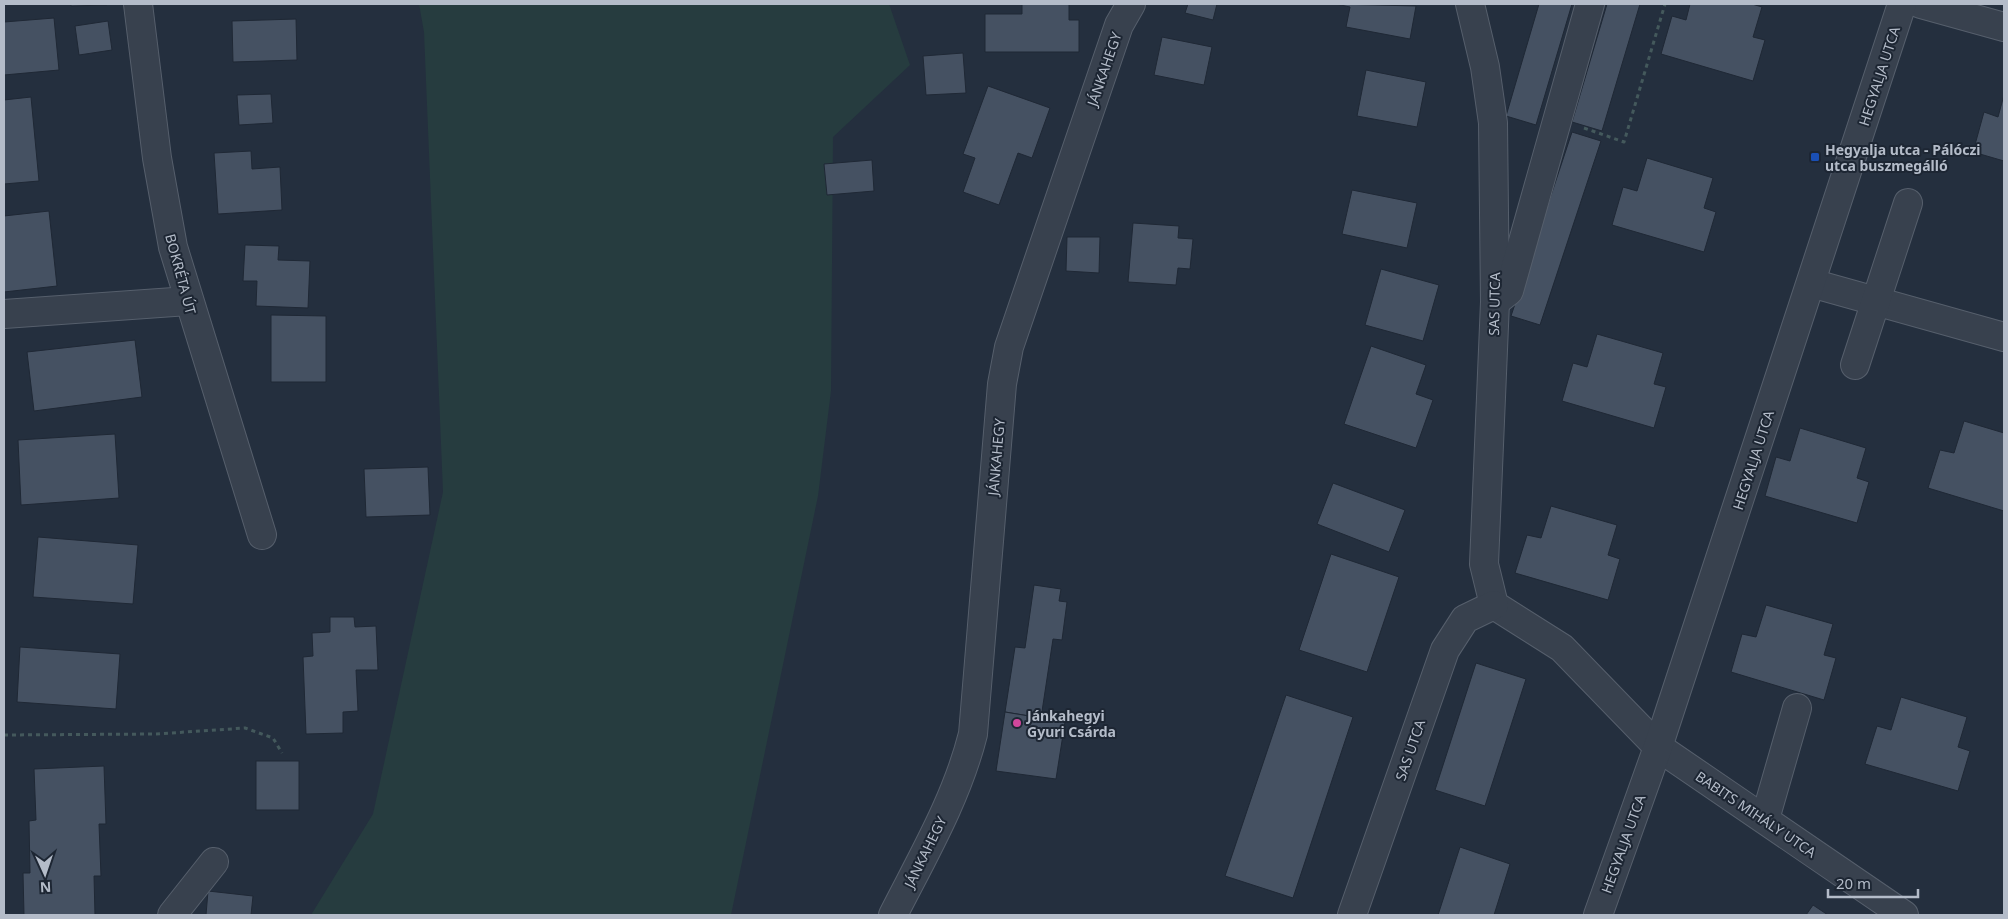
<svg xmlns="http://www.w3.org/2000/svg" width="2008" height="919" viewBox="0 0 2008 919" font-family="'Noto Sans',sans-serif">
  <rect width="100%" height="100%" fill="#242f3e"/>
  <polygon fill="#263c3f" points="419,4 889,4 910,65 833,137 831,391 818,496 731,915 311,915 373,814 443,492 424,32"/>
  <g fill="#455162" stroke="#1f2835">
    <polygon points="71,4 107,4 107,5 71,6"/>
    <polygon points="1022,4 1069,4 1069,20 1079,20 1079,52 985,52 985,14 1022,14"/>
    <polygon points="1188,4 1217,4 1213,20 1185,13"/>
    <polygon points="1336,4 1416,6 1410,39 1346,27 1350,7"/>
    <polygon points="1539,4 1572,4 1536,125 1506,116"/>
    <polygon points="1607,4 1640,4 1602,131 1572,122"/>
    <polygon points="1690,4 1752,4 1762,7 1753,37 1765,40 1753,81 1661,54 1672,16 1686,20"/>
    <polygon points="54,18 59,70 4,75 4,22"/>
    <polygon points="296,19 297,60 233,62 232,21"/>
    <polygon points="108,21 112,50 79,55 75,26"/>
    <polygon points="1162,37 1212,47 1204,85 1154,75"/>
    <polygon points="963,53 966,93 926,95 923,56"/>
    <polygon points="1366,70 1426,82 1417,127 1357,116"/>
    <polygon points="988,86 1050,108 1032,158 1018,153 999,205 963,192 975,158 963,154"/>
    <polygon points="271,94 273,123 239,125 237,95"/>
    <polygon points="2004,95 2004,161 1973,152 1984,112 1998,117"/>
    <polygon points="31,97 39,181 4,184 4,100"/>
    <polygon points="1572,132 1601,141 1540,325 1511,316"/>
    <polygon points="251,151 252,169 280,167 282,210 218,214 214,153"/>
    <polygon points="1647,158 1713,178 1704,208 1716,212 1704,252 1612,225 1623,187 1637,191"/>
    <polygon points="872,160 874,191 827,195 824,164"/>
    <polygon points="1352,190 1417,203 1407,248 1342,234"/>
    <polygon points="49,211 57,286 4,292 4,216"/>
    <polygon points="1133,223 1179,226 1178,238 1193,239 1190,269 1178,268 1176,285 1128,282"/>
    <polygon points="1067,237 1100,237 1099,273 1066,271"/>
    <polygon points="245,245 279,246 278,260 310,261 308,308 256,306 257,281 243,281"/>
    <polygon points="1381,269 1439,285 1423,341 1365,325"/>
    <polygon points="271,315 326,316 326,382 271,382"/>
    <polygon points="1597,334 1663,353 1654,384 1666,387 1654,428 1562,401 1573,363 1587,367"/>
    <polygon points="135,340 142,397 34,411 27,352"/>
    <polygon points="1371,346 1426,365 1416,394 1433,400 1416,448 1344,424"/>
    <polygon points="1964,421 2004,433 2004,511 1928,488 1940,450 1954,453"/>
    <polygon points="1800,428 1866,448 1857,478 1869,482 1857,523 1765,496 1776,457 1790,461"/>
    <polygon points="115,434 119,498 21,505 18,440"/>
    <polygon points="428,467 430,515 366,517 364,469"/>
    <polygon points="1333,483 1405,510 1389,552 1317,524"/>
    <polygon points="1551,506 1617,525 1608,555 1620,559 1608,600 1515,573 1527,535 1541,538"/>
    <polygon points="38,537 138,545 133,604 33,597"/>
    <polygon points="1331,554 1399,577 1367,672 1299,650"/>
    <polygon points="1034,585 1061,589 1059,601 1067,602 1062,640 1053,639 1041,718 1005,712 1015,647 1025,648"/>
    <polygon points="1766,605 1833,624 1824,655 1836,658 1824,700 1731,672 1742,634 1756,637"/>
    <polygon points="330,617 354,617 355,627 376,626 378,670 356,670 358,711 343,712 343,733 306,734 303,657 313,656 312,633 330,632"/>
    <polygon points="20,647 120,654 116,709 17,702"/>
    <polygon points="1476,663 1526,679 1485,806 1435,790"/>
    <polygon points="1286,695 1353,717 1293,898 1225,876"/>
    <polygon points="1901,697 1967,717 1958,747 1970,751 1958,791 1865,764 1877,726 1891,730"/>
    <polygon points="1005,712 1065,722 1056,779 996,771"/>
    <rect x="256" y="761" width="43" height="49"/>
    <polygon points="104,766 106,824 99,824 101,876 94,876 95,915 24,915 23,873 30,873 29,821 36,820 34,769"/>
    <polygon points="1460,847 1510,864 1494,915 1438,915"/>
    <polygon points="208,891 253,896 251,915 206,915"/>
    <polygon points="1813,905 1828,915 1806,915"/>
  </g>
  <g fill="none" stroke-linecap="round" stroke-linejoin="round">
    <g stroke="#565f6c" stroke-width="30">
      <g id="minor">
        <polyline points="138,4 157,158 173,247 262,535"/>
        <polyline points="1470,4 1485,67 1493,123 1495,302 1484,564 1494,605 1562,648 1658,747 1904,915"/>
        <polyline points="1921,4 2004,27"/>
        <polyline points="1811,283 2004,337"/>
        <polyline points="1495,302 1509,291 1590,4"/>
        <polyline points="4,314 188,301"/>
        <polyline points="1855,365 1908,203"/>
        <polyline points="1765,819 1797,708"/>
        <polyline points="172,915 214,862"/>
        <path d="M 893,915 C 923,856 957,798 973,734 L 1002,384 L 1009,347 L 1119,25 L 1131,4"/>
        <polyline points="1352,915 1445,650 1465,619 1494,605"/>
        <polyline points="1598,915 1658,747 1902,4"/>
      </g>
    </g>
    <g stroke="#44595c" stroke-width="3" stroke-dasharray="4 4" stroke-linecap="butt">
      <polyline points="1584,128 1624,142 1665,4"/>
      <polyline points="4,735 156,734 245,728 273,738 282,753"/>
    </g>
    <use href="#minor" stroke="#38414e" stroke-width="28"/>
  </g>
  <rect fill="#1a4fb4" stroke="#1d2633" stroke-width="2" x="1810" y="152" width="10" height="10" rx="2.5"/>
  <circle fill="#d1479c" stroke="#1d2633" stroke-width="2" cx="1017" cy="723" r="5"/>
  <g text-anchor="middle" dominant-baseline="central" stroke-width="4" stroke-linejoin="round" paint-order="stroke">
    <g font-size="14" fill="#b4bcc9" stroke="#1d2633">
      <text transform="translate(1104 69) rotate(-71)">JÁNKAHEGY</text>
      <text transform="translate(1879 76) rotate(-72)">HEGYALJA UTCA</text>
      <text transform="translate(181 274) rotate(75)">BOKRÉTA ÚT</text>
      <text transform="translate(1494 304) rotate(-89)">SAS UTCA</text>
      <text transform="translate(996 457) rotate(-85)">JÁNKAHEGY</text>
      <text transform="translate(1753 460) rotate(-72)">HEGYALJA UTCA</text>
      <text transform="translate(1410 750) rotate(-71)">SAS UTCA</text>
      <text transform="translate(1756 814) rotate(34)">BABITS MIHÁLY UTCA</text>
      <text transform="translate(1623 844) rotate(-70)">HEGYALJA UTCA</text>
      <text transform="translate(925 852) rotate(-64)">JÁNKAHEGY</text>
    </g>
    <g font-size="14" font-weight="bold" fill="#b4bcc9" stroke="#1d2633" text-anchor="start">
      <text x="1825" y="149">Hegyalja utca - Pálóczi<tspan x="1825" dy="16">utca buszmegálló</tspan></text>
      <text x="1027" y="715">Jánkahegyi<tspan x="1027" dy="16">Gyuri Csárda</tspan></text>
    </g>
  </g>
  <rect width="2008" height="919" fill="none" stroke="#b4bcc9" stroke-width="10"/>
  <g transform="translate(45 874) rotate(177)" stroke="#1d2633" stroke-width="4" paint-order="stroke">
  <path d="M0-4L9 19L0 12L-9 19Z" fill="#b4bcc9"/>
  <text y="-8" font-size="14" font-weight="bold" text-anchor="middle" fill="#b4bcc9">N</text>
  </g>
  <path d="M1828 889v8h90v-8" fill="none" stroke="#b4bcc9" stroke-width="2.5"/>
  <text x="1836" y="889" font-size="15" fill="#b4bcc9" stroke="#1d2633" stroke-width="4" paint-order="stroke">20 m</text>
</svg>
